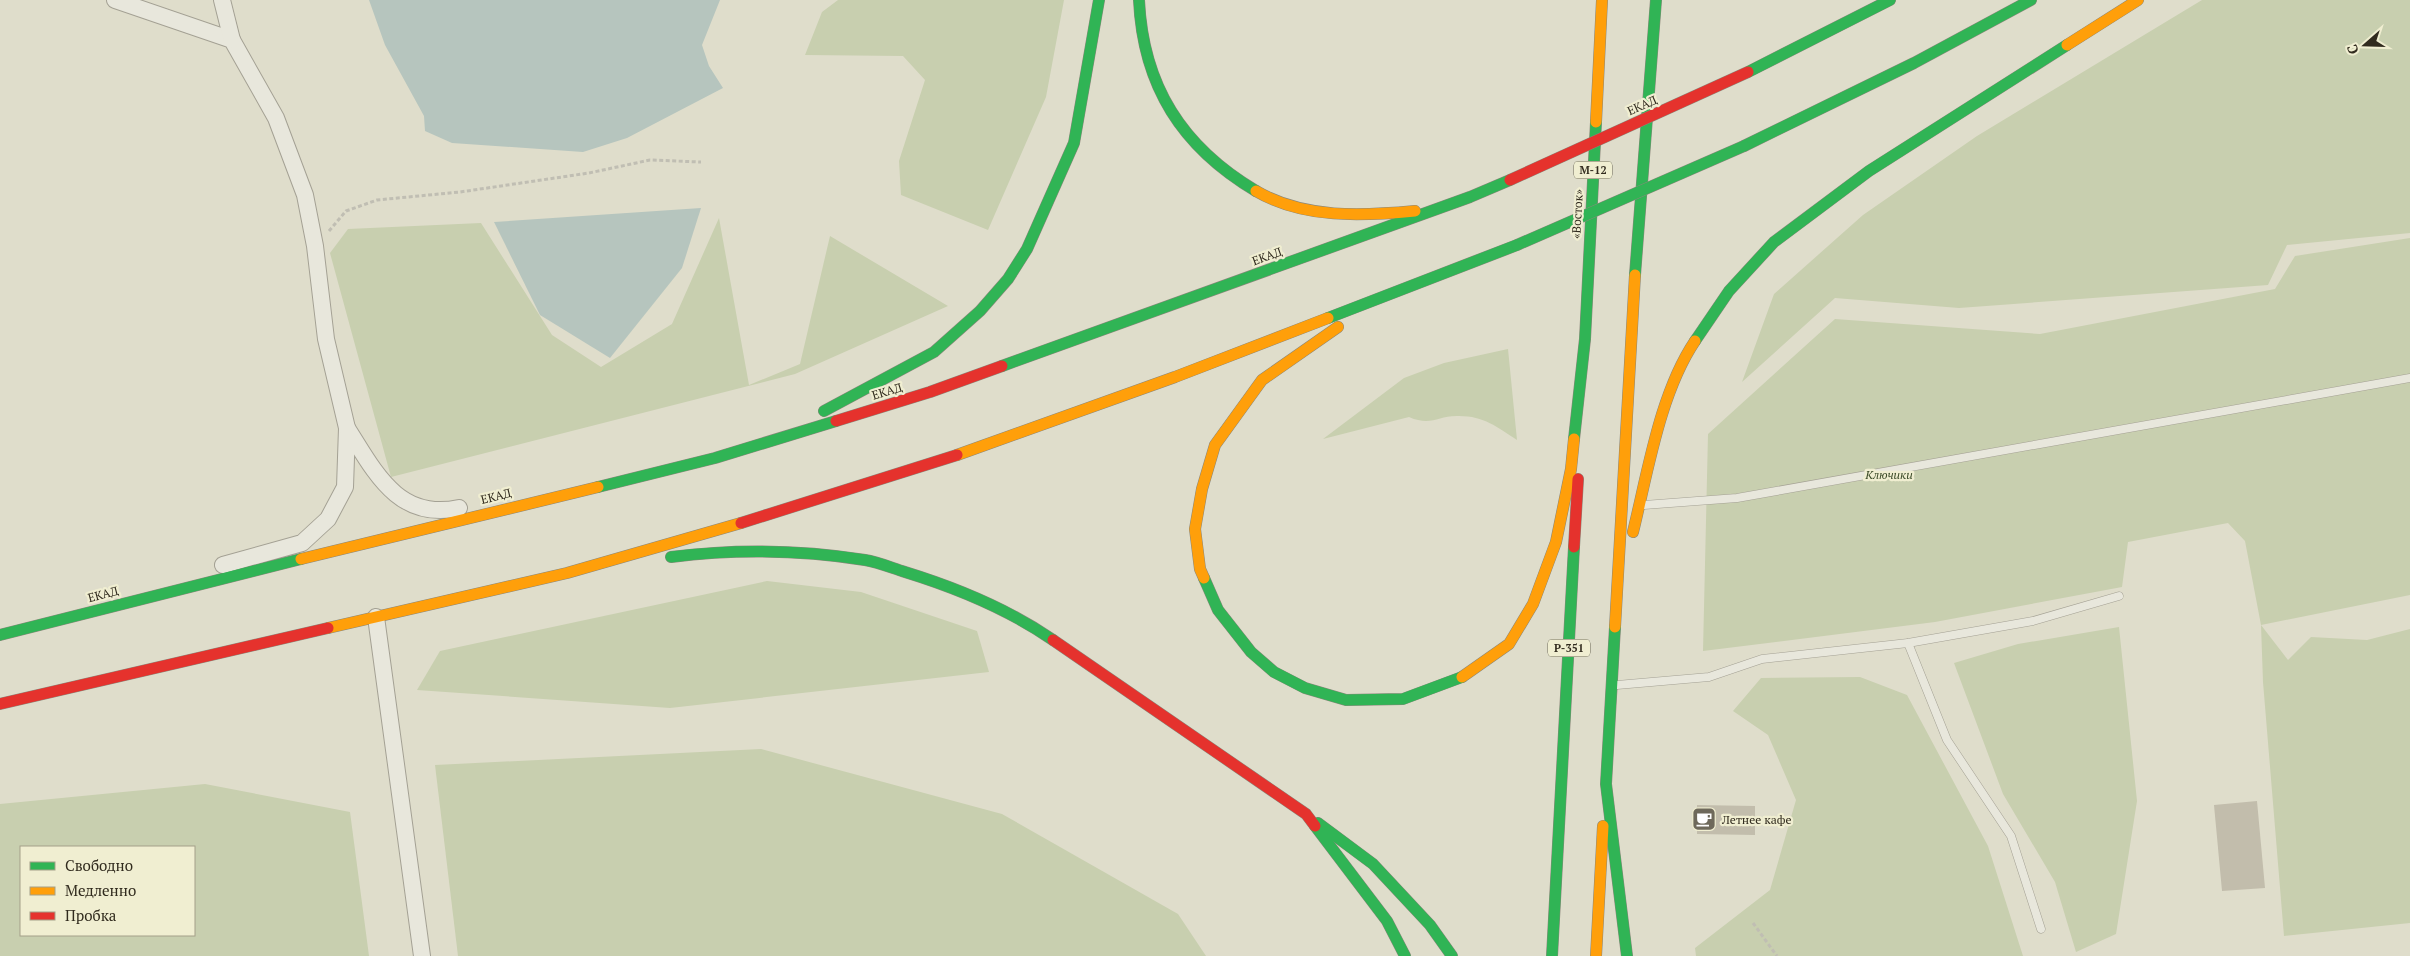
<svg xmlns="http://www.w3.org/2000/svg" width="2410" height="956" viewBox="0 0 2410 956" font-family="'PT Serif',serif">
  <rect width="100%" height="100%" fill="#dfddcb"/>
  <g fill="#c8cfaf" fill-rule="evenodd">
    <polygon points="838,0 1064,0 1046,97 988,230 901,195 899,161 925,80 903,56 805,55 822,12"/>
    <polygon points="2202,0 2410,0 2410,233 2287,245 2268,285 1959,308 1835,298 1742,382 1774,294 1863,215 1977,136"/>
    <polygon points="719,218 749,385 800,364 830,236 948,306 795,374 391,477 330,253 348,229 481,223 552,335 601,367 672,324"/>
    <polygon points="2410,238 2410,595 2261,625 2288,660 2311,637 2367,640 2410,629 2410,923 2284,936 2263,682 2261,625 2245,541 2228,523 2128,542 2122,587 1935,622 1703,651 1708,434 1835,319 2040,334 2275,289 2295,256"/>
    <path d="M 1508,349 L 1517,440 C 1497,427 1484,416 1459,416 C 1438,415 1432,427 1409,417 L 1323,439 L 1404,378 L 1444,363 Z"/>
    <polygon points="767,581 861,592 977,631 989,672 670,708 417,690 440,651"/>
    <polygon points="2119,627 2137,801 2116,934 2076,952 2055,882 2003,794 1954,663 2018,644"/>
    <polygon points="1860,677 1907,695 1988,846 2023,956 1696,956 1695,948 1770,890 1796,800 1768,735 1733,711 1761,678"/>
    <polygon points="761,749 1002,814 1178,914 1206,956 458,956 435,765"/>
    <path d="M 205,784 L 350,812 L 369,956 L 0,956 L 0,804 ZM 21,847 L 194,847 L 194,935 L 21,935 Z"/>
  </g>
  <g fill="#b6c5be">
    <polygon points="369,0 720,0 702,45 709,66 723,88 627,138 583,152 452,143 425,131 424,116 385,45"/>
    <polygon points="701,208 682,268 610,358 540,315 494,222"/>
  </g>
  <g fill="#c2bdac">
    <polygon points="2257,801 2265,888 2222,891 2214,805"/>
    <polygon points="1697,805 1755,806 1755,835 1697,834"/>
  </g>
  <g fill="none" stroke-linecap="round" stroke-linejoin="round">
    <g stroke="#a4a194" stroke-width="9">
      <g id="lane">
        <polyline points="1644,505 1737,498 2410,378"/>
        <polyline points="1908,643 1947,740 2011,836 2041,929"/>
        <polyline points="1617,685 1709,677 1762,659 1908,643 2033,621 2119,596"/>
      </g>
    </g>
    <g stroke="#a4a194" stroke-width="18">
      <g id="street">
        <polyline points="115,0 232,40 276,118 305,195 315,246 326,339 347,428 345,487 328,519 302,543 223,565"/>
        <polyline points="222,0 232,40"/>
        <path d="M 347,428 C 375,472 398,521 459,508"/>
        <polyline points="376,617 422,956"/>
      </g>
    </g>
    <g stroke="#8a877b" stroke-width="12">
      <g id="fast">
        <path d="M 1139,0 C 1143,86 1182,147 1256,191"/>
        <polyline points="1748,72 1890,0"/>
        <polyline points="1744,146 1914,63 2031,0"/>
        <polyline points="1635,275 1656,0"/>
        <polyline points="1328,318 1517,245"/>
        <polyline points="1695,341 1729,291 1774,242 1869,171 2067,45"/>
        <polyline points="1002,366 1470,197 1510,180"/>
        <polyline points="824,411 934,352 980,311 1008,279 1027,249 1074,143 1099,0"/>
        <polyline points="1574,439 1585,339 1596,122"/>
        <polyline points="598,487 715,458 836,421"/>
        <path d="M 671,557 C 734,549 802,550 865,560 C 878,562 892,568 905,572 C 957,588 1008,609 1053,640"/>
        <polyline points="1204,578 1218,610 1251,652 1274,672 1305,688 1346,700 1403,699 1462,677"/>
        <polyline points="1615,627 1606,784 1627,956"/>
        <polyline points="0,635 301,559"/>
        <polyline points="1318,823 1373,864 1430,925 1452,956"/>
        <polyline points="1315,826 1387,921 1405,956"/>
        <polyline points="1552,956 1574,547"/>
      </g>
    </g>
    <g stroke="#8a877b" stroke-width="12">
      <g id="slow">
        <polyline points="2067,45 2138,0"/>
        <polyline points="1596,122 1602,0"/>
        <path d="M 1256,191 C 1304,219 1362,216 1415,211"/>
        <polyline points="957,455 1175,377 1328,318"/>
        <path d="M 1633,532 C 1648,471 1660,393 1695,341"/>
        <polyline points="301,559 598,487"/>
        <polyline points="1204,578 1200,569 1195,529 1202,489 1215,445 1262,380 1338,327"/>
        <polyline points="1615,627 1635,275"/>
        <polyline points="328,628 567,573 741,523"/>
        <polyline points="1462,677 1509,644 1533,604 1556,542 1571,469 1574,439"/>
        <polyline points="1596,956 1603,826"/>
      </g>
    </g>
    <g stroke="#8a877b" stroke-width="12">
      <g id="jam">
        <polyline points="836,421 930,392 1002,366"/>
        <polyline points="741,523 957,455"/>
        <polyline points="1574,547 1578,479"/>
        <polyline points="1053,640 1306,814 1315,826"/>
        <polyline points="0,704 328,628"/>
      </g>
    </g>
    <g stroke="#c0beb3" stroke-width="3" stroke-dasharray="4 2.5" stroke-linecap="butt">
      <polyline points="329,231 346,211 377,200 460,192 589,173 650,160 701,162"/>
      <polyline points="1753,923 1777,956"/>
    </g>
    <use href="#lane" stroke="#e8e7dc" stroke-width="8"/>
    <use href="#street" stroke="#e8e7dc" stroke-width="16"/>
    <use href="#fast" stroke="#30b455" stroke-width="11"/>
    <use href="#slow" stroke="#ff9f0a" stroke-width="11"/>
    <use href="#jam" stroke="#e5322d" stroke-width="11"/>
    <g stroke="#8a877b" stroke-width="12" stroke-linecap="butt">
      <polyline id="fast-bridge" points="1517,245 1744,146"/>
    </g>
    <g stroke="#8a877b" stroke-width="12" stroke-linecap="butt">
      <polyline id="jam-bridge" points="1510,180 1748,72"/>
    </g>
    <use href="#fast-bridge" stroke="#30b455" stroke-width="11"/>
    <use href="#jam-bridge" stroke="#e5322d" stroke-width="11"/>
  </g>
  <defs>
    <g id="cafe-square" transform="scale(1.25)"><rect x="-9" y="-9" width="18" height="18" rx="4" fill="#6e695b" stroke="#f0eed1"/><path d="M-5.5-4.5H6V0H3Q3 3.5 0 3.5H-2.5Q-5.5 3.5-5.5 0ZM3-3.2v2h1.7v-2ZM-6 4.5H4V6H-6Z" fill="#fff"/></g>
  </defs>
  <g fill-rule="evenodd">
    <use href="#cafe-square" x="1704" y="819"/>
  </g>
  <g text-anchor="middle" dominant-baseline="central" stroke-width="4.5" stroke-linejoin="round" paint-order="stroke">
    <g fill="#f0eed1" stroke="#6a6654" stroke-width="1">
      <rect x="1574" y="161.5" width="38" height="17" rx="4"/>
      <rect x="1548" y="639.5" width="42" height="17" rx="4"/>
    </g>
    <g font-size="11" font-weight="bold" fill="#312b1e">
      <text x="1593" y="170">М-12</text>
      <text x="1569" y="648">Р-351</text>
    </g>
    <g font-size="12" fill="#312b1e" stroke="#f0eed1">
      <text transform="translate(1642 105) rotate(-24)">ЕКАД</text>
      <text transform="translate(1577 214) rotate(-87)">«Восток»</text>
      <text transform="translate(1267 256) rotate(-20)">ЕКАД</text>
      <text transform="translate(887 391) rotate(-17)">ЕКАД</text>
      <text transform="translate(496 496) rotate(-14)">ЕКАД</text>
      <text transform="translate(103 594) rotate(-15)">ЕКАД</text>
    </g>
    <g font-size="12" font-style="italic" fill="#3a4a27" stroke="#f0eed1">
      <text x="1889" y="474">Ключики</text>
    </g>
    <g font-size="12" fill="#312b1e" stroke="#f0eed1" text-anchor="start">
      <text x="1722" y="819">Летнее кафе</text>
    </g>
  </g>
  <rect x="20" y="846" width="175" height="90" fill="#f0eed1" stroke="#a4a089"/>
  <rect x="30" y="862" width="25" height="8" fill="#30b455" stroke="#a4a089"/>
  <text x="65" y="871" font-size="15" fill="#312b1e">Свободно</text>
  <rect x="30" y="887" width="25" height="8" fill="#ff9f0a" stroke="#a4a089"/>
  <text x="65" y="896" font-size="15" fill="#312b1e">Медленно</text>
  <rect x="30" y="912" width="25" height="8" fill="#e5322d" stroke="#a4a089"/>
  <text x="65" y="921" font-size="15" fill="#312b1e">Пробка</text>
  <g transform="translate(2365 45) rotate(250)" stroke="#f0eed1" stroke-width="4" paint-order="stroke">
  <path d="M0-4L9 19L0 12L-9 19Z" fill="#312b1e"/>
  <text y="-8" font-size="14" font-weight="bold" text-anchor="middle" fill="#312b1e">С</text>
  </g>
</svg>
